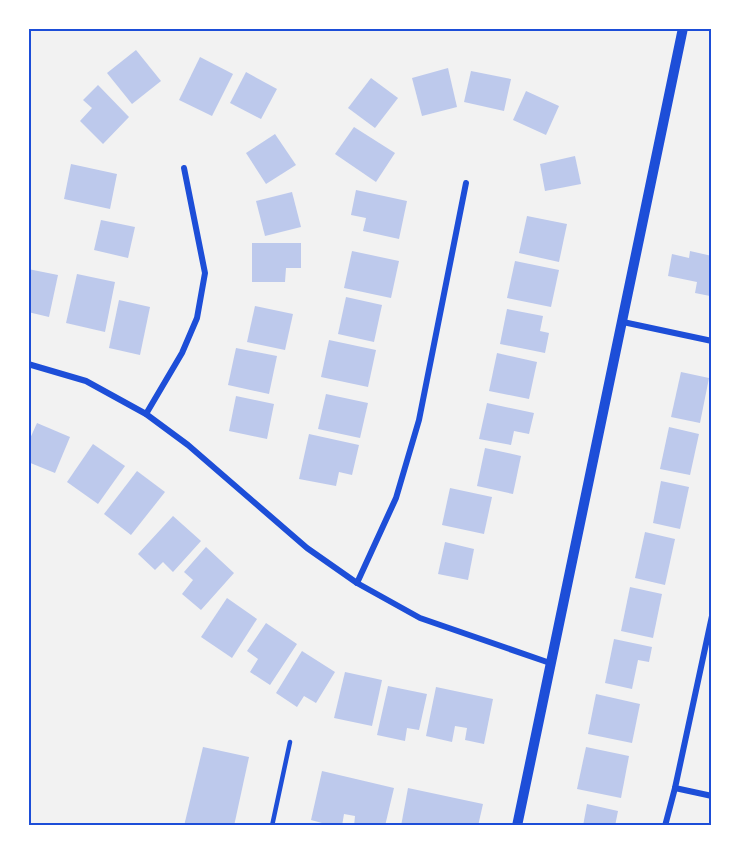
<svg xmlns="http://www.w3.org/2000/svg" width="740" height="854" viewBox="0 0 740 854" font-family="'Alegreya Sans',sans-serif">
  <rect width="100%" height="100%" fill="#f2f2f2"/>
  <g fill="#bdc9ec">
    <polygon points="136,50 161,81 132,104 107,73"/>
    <polygon points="200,57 233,74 212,116 179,100"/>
    <polygon points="448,68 457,107 422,116 412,78"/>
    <polygon points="471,71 511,79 504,111 464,102"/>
    <polygon points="246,72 277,89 261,119 230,103"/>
    <polygon points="371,78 398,98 375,128 348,108"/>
    <polygon points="98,85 129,117 103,144 80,121 92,108 83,100"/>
    <polygon points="526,91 559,106 546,135 513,120"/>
    <polygon points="354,127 395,153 376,182 335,154"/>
    <polygon points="275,134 296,165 266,184 246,153"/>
    <polygon points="575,156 581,184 545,191 540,164"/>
    <polygon points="71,164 117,174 110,209 64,199"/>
    <polygon points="356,190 407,201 399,239 363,231 366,218 351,215"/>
    <polygon points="292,192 301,227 265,236 256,201"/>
    <polygon points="527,216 567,224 559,262 519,253"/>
    <polygon points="101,220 135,227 128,258 94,250"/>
    <polygon points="252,243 301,243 301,268 286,268 285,282 252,282"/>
    <polygon points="352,251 399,261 391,298 344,288"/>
    <polygon points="690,251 712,256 712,289 710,296 695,293 697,282 668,276 672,254 689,258"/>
    <polygon points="515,261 559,270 551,307 507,298"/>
    <polygon points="28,269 58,275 49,317 28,312"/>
    <polygon points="77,274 115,282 105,332 66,323"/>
    <polygon points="346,297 382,305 374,342 338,334"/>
    <polygon points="119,300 150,307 140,355 109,348"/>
    <polygon points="255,306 293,314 285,350 247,342"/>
    <polygon points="507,309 543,316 540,331 549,333 545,353 500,344"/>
    <polygon points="329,340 376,350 368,387 321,377"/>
    <polygon points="236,348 277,356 269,394 228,385"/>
    <polygon points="497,353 537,362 529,399 489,391"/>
    <polygon points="681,372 709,378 700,423 671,417"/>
    <polygon points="326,394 368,403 360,438 318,429"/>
    <polygon points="236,396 274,404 267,439 229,431"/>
    <polygon points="487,403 534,413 529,434 514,431 511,445 479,439"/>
    <polygon points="37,423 70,437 55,473 28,462 28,443"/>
    <polygon points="669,427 699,434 690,475 660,469"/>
    <polygon points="309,434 359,445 352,475 339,472 336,486 299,479"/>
    <polygon points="93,444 125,466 98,504 67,482"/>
    <polygon points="485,448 521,456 513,494 477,486"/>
    <polygon points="137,471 165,492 131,535 104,514"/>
    <polygon points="661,481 689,487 680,529 653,523"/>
    <polygon points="450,488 492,497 484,534 442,525"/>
    <polygon points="173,516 201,541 173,572 163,562 155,570 138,554"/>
    <polygon points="645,532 675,539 665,585 635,578"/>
    <polygon points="445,542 474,549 468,580 438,574"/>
    <polygon points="206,547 234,573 201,610 182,594 193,580 184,572"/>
    <polygon points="630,587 662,594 653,638 621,631"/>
    <polygon points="227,598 257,619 232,658 201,637"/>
    <polygon points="266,623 297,644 270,685 250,672 258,659 247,651"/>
    <polygon points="614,639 652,647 649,662 638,660 632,689 605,683"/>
    <polygon points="302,651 335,672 316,703 304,696 297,707 276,693"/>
    <polygon points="345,672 382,680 372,726 334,718"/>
    <polygon points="388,686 427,694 419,730 407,728 405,741 377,735"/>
    <polygon points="436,687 493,699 484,744 465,740 467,728 455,726 452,742 426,736"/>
    <polygon points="596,694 640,704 632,743 588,734"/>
    <polygon points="203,747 249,757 234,826 184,826"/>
    <polygon points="586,747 629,756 621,798 577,789"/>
    <polygon points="322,771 394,788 385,826 354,826 355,816 344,814 342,826 333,826 311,820"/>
    <polygon points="408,788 483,804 478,826 401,826"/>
    <polygon points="587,804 618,811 615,826 583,826"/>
  </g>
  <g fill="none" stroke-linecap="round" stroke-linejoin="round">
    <polyline stroke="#1d4ed8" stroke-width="4.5" points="272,826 290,742"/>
    <g stroke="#1d4ed8" stroke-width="6">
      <polyline points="623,322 712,341"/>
      <polyline points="28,364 86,381 146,414 188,445 307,548 357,583 420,618 550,663"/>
      <polyline points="146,414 182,353 197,318 205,273 184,168"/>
      <polyline points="357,583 396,498 419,420 466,183"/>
      <polyline points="675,788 712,796"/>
      <polyline points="665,826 675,788 712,616"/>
    </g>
    <polyline stroke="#1d4ed8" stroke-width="10" points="517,826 683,28"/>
  </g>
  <rect width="740" height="854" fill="none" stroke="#ffffff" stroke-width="60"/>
  <rect x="30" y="30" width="680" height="794" fill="none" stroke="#1d4ed8" stroke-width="2"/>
</svg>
